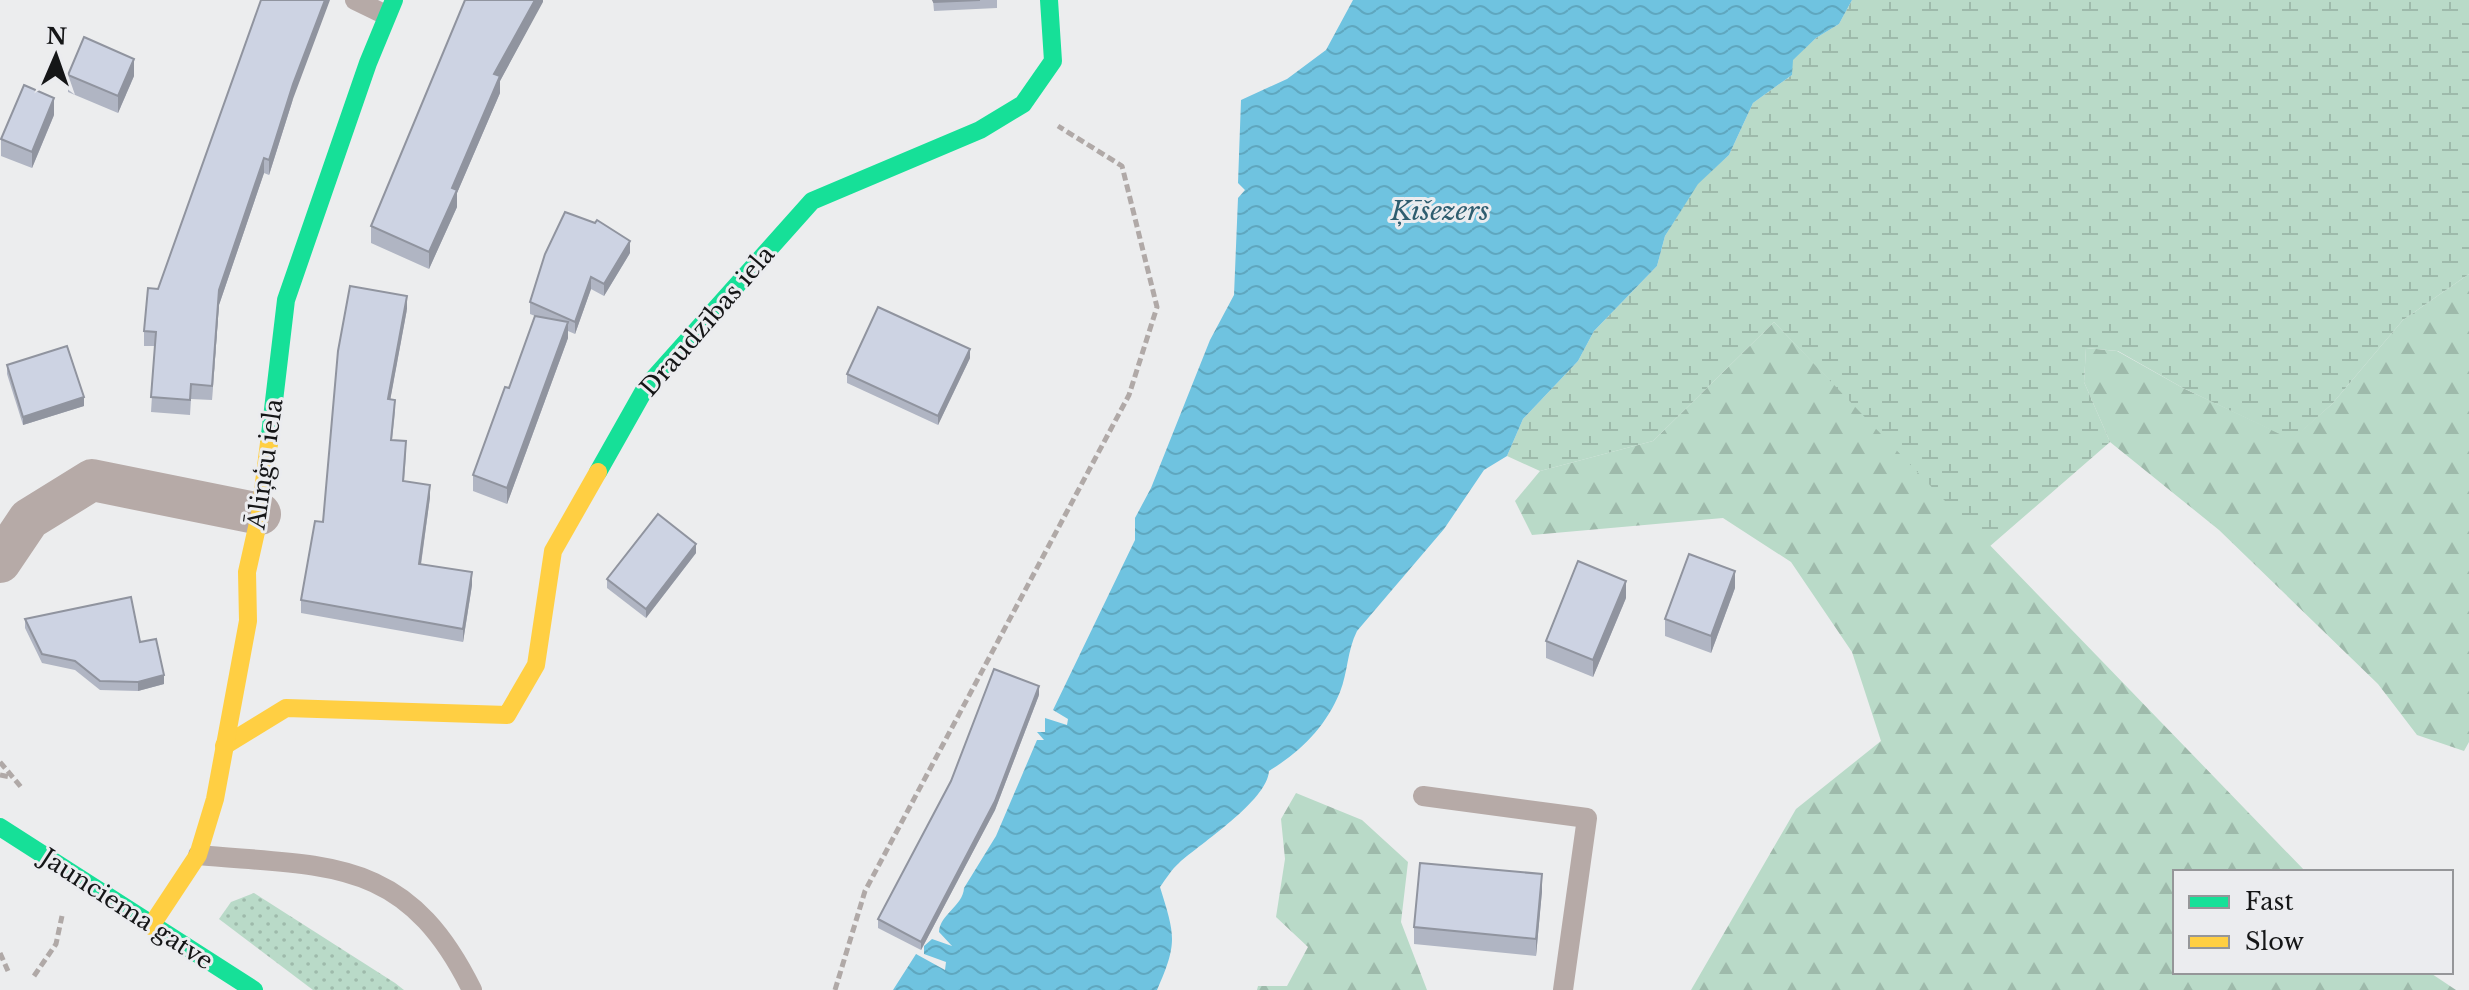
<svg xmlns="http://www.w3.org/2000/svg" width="2469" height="990" viewBox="0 0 2469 990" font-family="'Libre Baskerville',serif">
  <defs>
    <pattern id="grass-dots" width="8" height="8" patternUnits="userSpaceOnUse" patternTransform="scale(2)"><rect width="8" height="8" fill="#b9dac8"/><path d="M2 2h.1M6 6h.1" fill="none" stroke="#9ebaab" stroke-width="1.8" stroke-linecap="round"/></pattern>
    <pattern id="forest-firs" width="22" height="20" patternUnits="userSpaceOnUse" patternTransform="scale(2)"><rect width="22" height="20" fill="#b9dac8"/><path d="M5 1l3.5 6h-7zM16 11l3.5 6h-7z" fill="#9ebaab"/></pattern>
    <pattern id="wetland-marsh" width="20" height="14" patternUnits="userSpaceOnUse" patternTransform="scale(2)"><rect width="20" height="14" fill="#b9dac8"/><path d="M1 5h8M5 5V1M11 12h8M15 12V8" fill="none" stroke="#9ebaab"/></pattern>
    <pattern id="water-waves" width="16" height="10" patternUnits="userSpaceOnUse" patternTransform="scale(2)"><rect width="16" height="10" fill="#6fc3e0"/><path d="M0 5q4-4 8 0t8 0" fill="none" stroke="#5fa7bf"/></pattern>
  </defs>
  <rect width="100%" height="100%" fill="#ecedee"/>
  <polygon fill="url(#grass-dots)" points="254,893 395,983 404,990 313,990 219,919 231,902"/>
  <g fill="url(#forest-firs)">
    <polygon points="2469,274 2469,742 2464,751 2417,735 2378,684 2219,530 2110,442 2084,382 2086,348 2117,351 2183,388 2292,439 2332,404 2403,320"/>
    <polygon points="1774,322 2306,872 2175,872 2175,972 2429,972 2456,990 1691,990 1796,809 1881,741 1852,652 1791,562 1723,518 1532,535 1515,501 1540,471 1653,441"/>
    <polygon points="1296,793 1362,820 1408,862 1401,922 1427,990 1257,990 1258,986 1287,986 1308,947 1276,917 1285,859 1281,819"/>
  </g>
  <polygon fill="url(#wetland-marsh)" points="1852,0 2469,0 2469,274 2403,320 2332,404 2292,440 2183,388 2118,351 2086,348 2084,382 2110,442 1989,547 1774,322 1653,441 1540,471 1507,456 1523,419 1578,361 1594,331 1657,266 1665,236 1697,184 1729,155 1753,103 1792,75 1792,60 1816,38 1839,24"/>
  <path fill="url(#water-waves)" d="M 1353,0 L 1852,0 L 1839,24 L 1816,38 L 1793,60 L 1792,75 L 1753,103 L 1729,155 L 1698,184 L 1665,236 L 1657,266 L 1594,331 L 1578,361 L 1523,419 L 1507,456 L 1484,470 L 1444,529 L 1357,631 C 1347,651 1348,672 1340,692 C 1325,728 1301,751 1269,771 C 1267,801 1201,843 1179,863 C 1171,870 1166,879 1160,887 C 1175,936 1178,942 1157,990 L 893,990 L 916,954 L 945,970 L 946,962 L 924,954 L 924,946 L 932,939 L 952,946 L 939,932 C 940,914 963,906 964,888 L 996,836 L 1037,740 L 1044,740 L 1037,732 L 1045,732 L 1045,718 L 1067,725 L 1068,719 L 1053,710 L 1135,540 L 1135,518 L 1151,488 L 1210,340 L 1234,295 L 1238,198 L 1245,190 L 1238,183 L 1241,100 L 1287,79 L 1326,50 Z"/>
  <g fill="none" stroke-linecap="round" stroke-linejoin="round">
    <g stroke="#b0a9a7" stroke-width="5" stroke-dasharray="8 4" stroke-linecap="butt">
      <polyline points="0,762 21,787"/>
      <polyline points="0,775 11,777"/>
      <polyline points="0,953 8,971"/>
      <polyline points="34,976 56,944 62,916"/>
      <polyline points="835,990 865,891 1129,395 1157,307 1122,166 1058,126"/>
    </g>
    <g stroke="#b6aaa7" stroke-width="20">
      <polyline points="355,0 386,15"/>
      <polyline points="1423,796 1587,818 1563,990"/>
      <path d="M 198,855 C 329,867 406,856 472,990"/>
    </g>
    <polyline stroke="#b6aaa7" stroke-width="42" points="0,562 29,519 92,480 260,514"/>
    <g stroke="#16e098" stroke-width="18">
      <polyline points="269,443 286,300 368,63 394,0"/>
      <polyline points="598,472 646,387 812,201 980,130 1023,104 1053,61 1049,0"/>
      <polyline points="0,827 254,990"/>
    </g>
    <g stroke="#ffcf43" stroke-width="18">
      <polyline points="224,746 286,708 507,715 536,665 553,551 598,472"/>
      <polyline points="151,926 198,855 215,799 248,621 247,572 260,514 269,443"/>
    </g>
  </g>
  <g fill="#b0b5c3">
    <polygon points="543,0 500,81 500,93 457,193 457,207 429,269 371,243 371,226"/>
    <polygon points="933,0 997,0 997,8 934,11"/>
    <polygon points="68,75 134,76 118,113 68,92"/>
    <polygon points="293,99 269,175 264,173 219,305 212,400 191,399 190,415 151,412 155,346 144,346 144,331"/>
    <polygon points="54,115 32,168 1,156 1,139"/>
    <polygon points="630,253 604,296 591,289 575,334 568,331 568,338 507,504 473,491 473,475 509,388 535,316 530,314 530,302"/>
    <polygon points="407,309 390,400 395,412 392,440 406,454 404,481 430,497 421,565 472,585 463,642 301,613 301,600 323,522"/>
    <polygon points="970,358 938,425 847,383 847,374"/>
    <polygon points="7,365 84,406 23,425 7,374"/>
    <polygon points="696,553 646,618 607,588 607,579"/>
    <polygon points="1735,588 1711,653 1665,636 1665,619"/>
    <polygon points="1626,598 1593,677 1546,658 1546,641"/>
    <polygon points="25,619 140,642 164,684 138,691 100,690 75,670 42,663 25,628"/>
    <polygon points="1039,695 995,810 921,950 878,928 878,919"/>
    <polygon points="1542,891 1536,956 1414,944 1414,927"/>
  </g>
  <g fill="#90949f">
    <polygon points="325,0 330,0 293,99 269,175 269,160 293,84"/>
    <polygon points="535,0 543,0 543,2 500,81 500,93 457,193 457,207 429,269 429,252 494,74"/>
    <polygon points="134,59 134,76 118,113 118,96"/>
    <polygon points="54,98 54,115 32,168 32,152"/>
    <polygon points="264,158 264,173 219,305 212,400 219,290"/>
    <polygon points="630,241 630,253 604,296 604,284"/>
    <polygon points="591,277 591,289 575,334 575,322"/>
    <polygon points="407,296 407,309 388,412 388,399"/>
    <polygon points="568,322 568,338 507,504 507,488"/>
    <polygon points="970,349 970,358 938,425 938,416"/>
    <polygon points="84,397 84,406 23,425 23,417"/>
    <polygon points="430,485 430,497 419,577 419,564"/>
    <polygon points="696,544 696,553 646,618 646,609"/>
    <polygon points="1735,571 1735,588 1711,653 1711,636"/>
    <polygon points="472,572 472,585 463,642 463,629"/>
    <polygon points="1626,581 1626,598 1593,677 1593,660"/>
    <polygon points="164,675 164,684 138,691 138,682"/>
    <polygon points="1039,686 1039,695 995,810 921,950 921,942"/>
    <polygon points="1542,874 1542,891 1536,956 1536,939"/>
  </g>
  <g fill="#cdd3e3" stroke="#90949f" stroke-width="2">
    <polygon points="261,0 325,0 293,84 269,160 264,158 219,290 212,386 191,384 190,400 151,397 156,332 144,331 148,288 158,289"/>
    <polygon points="465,0 535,0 494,74 500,76 452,188 457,190 429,252 371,226"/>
    <polygon points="933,0 980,0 934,2"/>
    <polygon points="84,37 134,59 118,96 68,75"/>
    <polygon points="24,85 54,98 32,152 1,139"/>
    <polygon points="565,212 595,223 597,220 630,241 604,284 591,277 575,322 530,302 545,254"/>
    <polygon points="350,286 407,296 388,399 395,400 391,440 406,441 403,481 430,485 419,564 472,572 463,629 301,600 315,521 323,522 338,351"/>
    <polygon points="878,307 970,349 938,416 847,374"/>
    <polygon points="535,316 568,322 507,488 473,475 505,387 509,388"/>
    <polygon points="67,346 84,397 23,417 7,365"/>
    <polygon points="658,514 696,544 646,609 607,579"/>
    <polygon points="1689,554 1735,571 1711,636 1665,619"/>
    <polygon points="1578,561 1626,581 1593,660 1546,641"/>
    <polygon points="131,597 140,642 156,639 164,675 138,682 100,681 75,661 42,654 25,619"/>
    <polygon points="994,669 1039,686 995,801 921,942 878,919 951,781"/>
    <polygon points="1420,863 1542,874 1536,939 1414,927"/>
  </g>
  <g text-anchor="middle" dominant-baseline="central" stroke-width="6" stroke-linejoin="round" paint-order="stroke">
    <g font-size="24" fill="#151617" stroke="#ebecef">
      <text transform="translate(707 321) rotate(-49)">Draudzības iela</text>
      <text transform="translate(265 464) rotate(-82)">Āliņģu iela</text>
      <text transform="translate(127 909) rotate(33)">Jaunciema gatve</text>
    </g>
    <g font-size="26" font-style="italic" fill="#2e5d6f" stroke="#ebecef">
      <text x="1440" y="211">Ķīšezers</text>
    </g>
  </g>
  <rect x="2173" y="870" width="280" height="104" fill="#ebecef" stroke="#959699" stroke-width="2"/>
  <rect x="2189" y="896" width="40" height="12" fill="#16e098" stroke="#959699" stroke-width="2"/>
  <text x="2245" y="910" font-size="24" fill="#151617">Fast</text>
  <rect x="2189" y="936" width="40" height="12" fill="#ffcf43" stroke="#959699" stroke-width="2"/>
  <text x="2245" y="950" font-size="24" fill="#151617">Slow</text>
  <g transform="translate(56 56) rotate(2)" stroke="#ebecef" stroke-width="6" paint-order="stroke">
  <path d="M0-6L14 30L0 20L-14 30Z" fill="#151617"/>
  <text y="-12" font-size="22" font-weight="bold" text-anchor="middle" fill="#151617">N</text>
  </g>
</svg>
